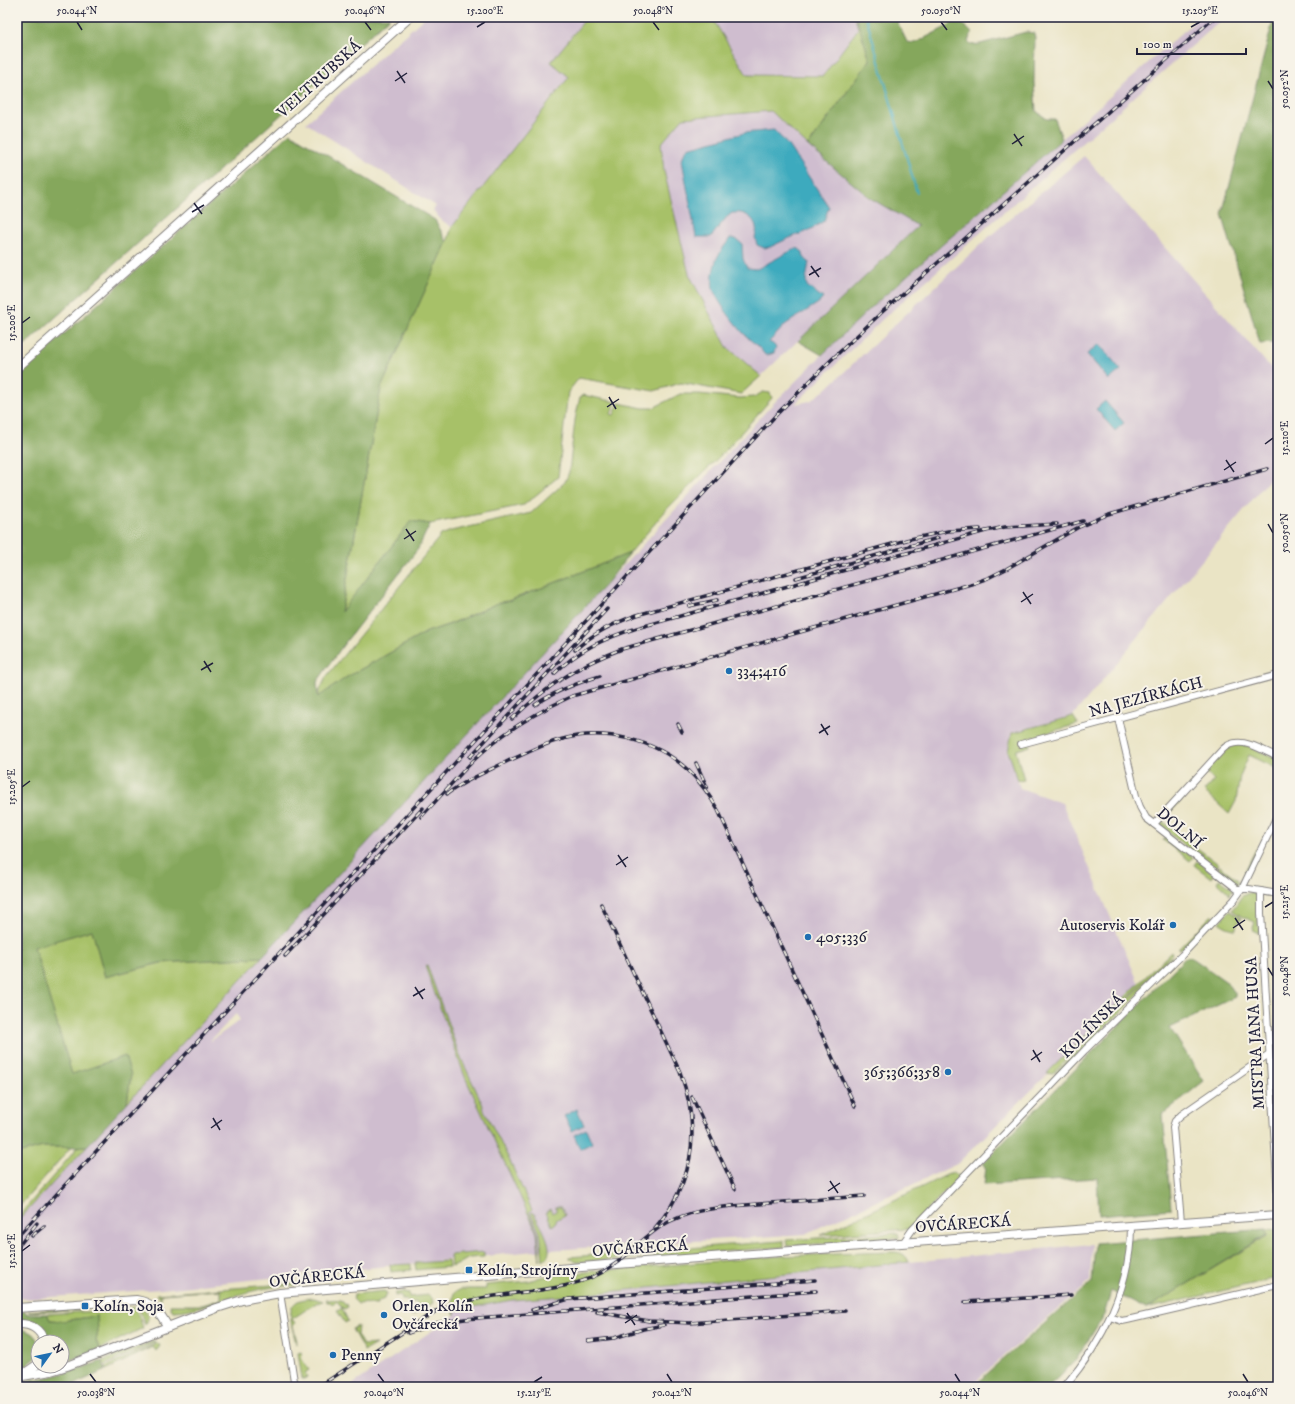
<svg xmlns="http://www.w3.org/2000/svg" width="1295" height="1404" viewBox="0 0 1295 1404" font-family="'IM FELL DW Pica',serif">
  <rect width="100%" height="100%" fill="#f7f3e8"/>
  <filter id="ink" filterUnits="userSpaceOnUse"><feTurbulence type="fractalNoise" baseFrequency=".025" numOctaves="2"/><feDisplacementMap in="SourceGraphic" scale="8" xChannelSelector="R" yChannelSelector="G"/><feConvolveMatrix kernelMatrix="1 2 1 2 8 2 1 2 1" color-interpolation-filters="sRGB"/></filter>
  <filter id="wash" filterUnits="userSpaceOnUse"><feTurbulence type="fractalNoise" baseFrequency=".012" numOctaves="4" result="noise"/><feDisplacementMap in="SourceGraphic" scale="16" xChannelSelector="R" yChannelSelector="G"/><feGaussianBlur stdDeviation="0.9" result="paint"/><feColorMatrix in="noise" values="0 0 0 0 0 0 0 0 0 0 0 0 0 0 0 0 0 1.4 0 .05"/><feComposite in="paint" operator="in"/></filter>
  <g filter="url(#wash)">
    <rect width="100%" height="100%" fill="#eae4c5"/>
    <g fill="#cfbdcf" fill-rule="evenodd">
      <polygon points="425,17 587,17 551,62 569,77 452,227 441,220 433,210 436,206 306,123"/>
      <polygon points="710,17 855,17 859,30 823,76 747,75 714,22"/>
      <path d="M 1200,17 L 1225,17 L 885,317 L 795,404 L 810,401 L 825,390 L 983,242 L 1084,156 L 1278,376 L 1278,469 L 1071,718 L 1012,735 L 1008,751 L 1020,788 L 1062,803 L 1139,984 L 957,1164 L 805,1234 L 535,1251 L 161,1289 L 24,1299 L 17,1296 L 17,1222 L 721,460 L 770,407 L 822,355 L 874,305 ZM 236,1014 L 240,1020 L 211,1041 L 211,1040 Z"/>
      <polygon points="771,111 808,146 918,226 761,376 727,347 689,274 664,171 661,144 683,117"/>
      <polygon points="1092,1244 1090,1281 969,1387 349,1387 455,1315 455,1312 457,1310 481,1305 512,1300 576,1295"/>
    </g>
    <g fill="#a7c167" stroke="#647251">
      <polygon points="587,17 710,17 714,21 747,75 823,76 858,29 855,17 856,17 870,60 808,146 771,111 683,118 661,144 664,171 689,274 727,347 761,376 741,394 681,383 654,391 579,378 568,392 558,477 524,505 430,524 411,521 341,613 381,388 447,242 452,227 569,77 551,62"/>
      <polygon points="763,392 770,393 772,398 725,451 667,509 630,553 511,600 498,603 450,624 427,632 347,677 318,698 319,692 326,677 441,535 451,531 531,513 565,482 569,472 575,420 580,397 583,395 616,402 611,414 614,415 619,403 643,408 653,408 680,394 699,394 740,398 754,397"/>
      <polygon points="1073,716 1078,724 1029,738 1028,739 1030,746 1017,750 1016,752 1024,779 1018,780 1008,751 1012,733"/>
      <polygon points="1237,744 1248,746 1278,759 1278,769 1249,755 1240,776 1236,801 1229,814 1204,791 1214,780 1206,773 1200,780 1198,778 1226,748"/>
      <polygon points="1194,782 1196,784 1162,821 1218,864 1214,869 1158,824"/>
      <polygon points="1166,837 1193,858 1190,861 1163,840"/>
      <polygon points="1256,849 1257,849 1243,881 1240,885 1238,885"/>
      <polygon points="1197,861 1214,874 1211,878 1194,865"/>
      <polygon points="1220,866 1237,879 1238,881 1236,885 1216,871"/>
      <polygon points="1219,879 1233,889 1233,890 1229,895 1229,893 1217,882"/>
      <polygon points="1251,892 1256,895 1257,897 1259,933 1257,933 1257,932 1254,931 1253,928 1255,922 1241,916 1232,910 1242,896"/>
      <path d="M 1230,911 L 1241,918 L 1236,927 L 1236,929 C 1230,929 1224,926 1219,922 Z"/>
      <polygon points="1212,915 1214,916 1183,948 1178,949"/>
      <polygon points="92,930 105,977 161,963 262,957 127,1103 131,1075 72,1075 34,947"/>
      <polygon points="1171,952 1172,954 1073,1052 1053,1074 1047,1073"/>
      <polygon points="1172,956 1172,960 1060,1073 1055,1074 1098,1029"/>
      <polygon points="427,965 459,1054 482,1103 484,1110 509,1159 532,1210 529,1212 538,1234 540,1261 537,1233 465,1077 425,966"/>
      <polygon points="87,1146 17,1222 17,1218 74,1152 76,1147"/>
      <polygon points="43,1147 71,1147 17,1209 17,1154"/>
      <polygon points="953,1172 960,1176 909,1229 821,1235"/>
      <polygon points="556,1207 561,1207 565,1215 556,1220 556,1223 552,1226 546,1212 550,1209 552,1213 556,1211"/>
      <path d="M 533,1212 C 539,1223 559,1252 543,1261 L 540,1233 L 531,1213 Z"/>
      <polygon points="1266,1229 1277,1230 1278,1235 1278,1277 1276,1278 1146,1309 1267,1236"/>
      <polygon points="898,1233 899,1238 788,1246 787,1240"/>
      <polygon points="782,1241 784,1241 784,1247 624,1259 629,1256 636,1256 649,1251"/>
      <polygon points="484,1252 484,1257 469,1258 457,1265 451,1267 450,1255"/>
      <path d="M 891,1252 C 900,1252 905,1253 909,1262 L 576,1295 L 512,1300 L 457,1310 L 455,1312 L 455,1315 C 450,1309 453,1300 454,1293 L 461,1289 L 486,1289 L 486,1285 L 529,1281 L 541,1277 L 595,1271 L 781,1256 Z"/>
      <polygon points="620,1253 625,1255 619,1259 580,1262 576,1262 569,1257"/>
      <polygon points="448,1261 449,1267 416,1270 415,1263"/>
      <polygon points="411,1264 411,1270 391,1272 390,1265"/>
      <path d="M 298,1283 L 299,1285 C 281,1286 262,1288 245,1293 C 222,1299 197,1311 173,1311 L 171,1308 L 170,1305 L 202,1305 L 221,1299 L 221,1290 L 161,1294 L 161,1300 L 157,1294 Z"/>
      <path d="M 384,1291 L 387,1293 L 384,1299 L 377,1302 L 377,1304 C 370,1304 363,1303 358,1304 L 353,1299 L 354,1297 L 353,1295 L 354,1294 Z"/>
      <polygon points="402,1292 409,1293 409,1297 429,1295 432,1298 433,1303 412,1316 411,1312 416,1311 416,1309 418,1308 417,1303 415,1302 409,1303 406,1300 402,1300 401,1295 395,1296 396,1293"/>
      <path d="M 314,1298 L 323,1301 L 319,1303 L 318,1302 L 292,1319 L 295,1323 L 293,1326 L 297,1341 L 296,1344 C 294,1332 284,1308 298,1301 C 303,1299 309,1298 314,1298 Z"/>
      <path d="M 326,1300 C 334,1300 341,1297 345,1305 L 347,1304 L 348,1307 L 344,1309 L 341,1306 L 348,1321 L 345,1323 L 337,1311 L 342,1308 L 337,1301 L 332,1304 L 330,1302 L 327,1302 Z"/>
      <path d="M 138,1305 C 146,1309 152,1316 145,1325 Z"/>
      <polygon points="135,1307 139,1315 143,1328 100,1349 96,1341 98,1332 97,1316 63,1321 50,1320 47,1314 118,1310"/>
      <polygon points="80,1308 80,1310 29,1312 28,1311"/>
      <polygon points="358,1326 357,1335 363,1345 376,1344 364,1351 352,1329"/>
      <polygon points="154,1341 156,1342 104,1365 102,1361"/>
      <polygon points="158,1343 160,1346 156,1351 153,1347 106,1370 105,1367"/>
      <polygon points="301,1352 302,1355 301,1358 309,1370 305,1373 307,1377 304,1379 302,1379 298,1353"/>
    </g>
    <g fill="#85a75c" stroke="#54644c">
      <polygon points="17,17 390,17 17,352"/>
      <polygon points="856,17 895,17 907,42 915,43 946,27 953,22 962,23 972,33 968,41 971,45 980,44 1026,32 1034,33 1035,39 1034,82 1036,111 1047,119 1055,119 1062,139 874,305 822,355 798,341 918,226 870,198 808,146 870,60"/>
      <polygon points="1274,17 1278,17 1278,307 1273,337 1274,343 1260,344 1222,214"/>
      <polygon points="290,133 435,220 447,242 381,388 341,612 411,521 430,524 418,549 344,644 317,682 318,697 347,677 427,632 451,624 498,603 511,600 630,553 609,581 262,957 160,963 105,977 92,930 34,947 72,1074 125,1056 131,1075 127,1103 87,1146 71,1147 43,1147 17,1154 17,376"/>
      <polygon points="1186,957 1191,957 1228,983 1235,993 1235,997 1170,1028 1204,1081 1163,1114 1171,1209 1099,1215 1097,1178 984,1185 986,1167 983,1163"/>
      <polygon points="1266,1229 1267,1235 1146,1309 1111,1291 1104,1315 1076,1360 1048,1387 972,1387 1092,1282 1095,1243"/>
      <path d="M 25,1311 L 27,1314 L 47,1314 L 50,1320 L 63,1321 L 97,1316 L 98,1332 L 96,1341 L 100,1349 L 62,1363 L 62,1342 L 48,1342 C 46,1327 33,1320 19,1320 L 17,1313 Z"/>
      <path d="M 17,1329 C 35,1330 42,1341 37,1357 L 25,1367 L 17,1368 Z"/>
      <path d="M 102,1361 L 106,1370 L 68,1387 L 17,1387 L 17,1382 C 47,1379 74,1371 102,1361 Z"/>
    </g>
    <g fill="#3eaabe" stroke="#30667c">
      <path d="M 774,130 L 787,144 L 829,207 L 824,221 L 808,231 L 787,239 L 770,247 L 764,248 L 757,245 L 755,237 C 759,228 754,217 744,214 C 740,212 736,213 732,213 L 726,218 L 711,237 L 696,237 L 682,160 L 684,153 L 688,148 L 744,133 Z"/>
      <path d="M 730,238 L 736,239 L 742,244 L 743,259 L 747,268 L 757,269 L 796,248 L 799,249 L 803,252 C 803,257 805,259 809,262 L 806,280 L 807,286 L 823,298 L 820,302 L 786,324 L 769,342 L 773,344 L 776,347 L 774,353 L 768,355 L 765,355 C 760,347 752,342 745,335 C 735,324 718,303 713,289 C 711,283 714,262 718,256 C 721,250 726,244 730,238 Z"/>
      <polygon points="1099,344 1121,370 1109,380 1087,354"/>
      <polygon points="1105,401 1124,423 1115,431 1096,409"/>
      <polygon points="577,1109 584,1125 572,1131 564,1116"/>
      <polygon points="586,1129 592,1143 580,1149 574,1135"/>
    </g>
    <g fill="none" stroke-linecap="round" stroke-linejoin="round">
      <polyline stroke="#3eaabe" stroke-width="2" points="866,17 917,193"/>
    </g>
  </g>
  <g filter="url(#ink)">
    <g fill="none" stroke-linecap="round" stroke-linejoin="round">
      <g stroke="#868380" stroke-width="8">
        <g id="street">
          <polyline points="1118,718 1136,796 1140,807 1146,818 1232,885 1237,889 1249,889 1278,894"/>
          <polyline points="1021,744 1278,675"/>
          <path d="M 1154,824 L 1222,750 C 1238,733 1261,750 1278,757"/>
          <polyline points="1261,891 1261,913 1278,1197"/>
          <polyline points="1181,1222 1173,1127 1175,1121 1181,1115 1269,1054"/>
          <polyline points="903,1243 912,1230 1085,1050 1182,955 1234,900 1242,889 1278,814"/>
          <polyline points="280,1293 295,1387"/>
          <polyline points="1110,1317 1122,1321 1127,1320 1278,1285"/>
          <path d="M 1064,1387 C 1103,1342 1131,1286 1131,1226"/>
        </g>
      </g>
      <g stroke="#868380" stroke-width="10">
        <g id="secondary">
          <polyline points="17,368 410,17"/>
          <path d="M 17,1308 L 136,1300 C 155,1303 159,1312 168,1327"/>
          <path d="M 17,1324 C 30,1323 41,1329 44,1342"/>
          <polyline points="22,1375 38,1364"/>
          <polyline points="17,1377 51,1371 67,1366 217,1308 242,1300 280,1293 617,1264 1278,1215"/>
        </g>
      </g>
      <use href="#street" stroke="#fff" stroke-width="6"/>
      <use href="#secondary" stroke="#fff" stroke-width="8"/>
      <g stroke="#22223b" stroke-width="3.5">
        <g id="rail">
          <polyline points="796,578 938,538"/>
          <polyline points="689,606 717,600"/>
          <path d="M 575,650 C 593,633 614,623 637,615 L 910,539 L 948,531 L 980,529"/>
          <path d="M 554,674 C 578,650 605,638 637,628 L 986,531 L 1005,527 L 1057,524"/>
          <path d="M 535,705 C 555,691 577,683 600,676"/>
          <path d="M 512,719 C 547,686 578,665 622,649 L 1083,521"/>
          <polyline points="678,724 682,732"/>
          <polyline points="470,757 607,609"/>
          <polyline points="696,763 707,787"/>
          <path d="M 447,794 C 465,780 488,771 508,761 C 525,754 541,745 559,740 C 603,727 656,739 689,771 C 701,783 710,796 718,810 L 855,1106"/>
          <path d="M 421,817 C 439,798 456,778 474,760 C 501,733 537,712 572,696 L 971,584 L 988,578 L 1006,569 L 1077,528 L 1109,514 L 1267,469"/>
          <path d="M 601,904 L 680,1072 C 701,1128 695,1181 655,1228"/>
          <polyline points="285,956 423,808"/>
          <polyline points="692,1097 735,1189"/>
          <polyline points="32,1236 44,1226"/>
          <polyline points="17,1237 777,414 829,362 881,313 1215,17"/>
          <polyline points="17,1248 37,1223"/>
          <polyline points="965,1302 1071,1295"/>
          <polyline points="532,1310 569,1299 815,1280"/>
          <polyline points="597,1312 649,1321 690,1323 845,1311"/>
          <polyline points="408,1333 436,1323 465,1319 816,1291"/>
          <polyline points="588,1341 614,1338 643,1329 664,1325"/>
          <path d="M 318,1387 L 436,1311 C 467,1298 500,1295 533,1291 C 555,1288 575,1285 595,1276 C 618,1266 633,1247 653,1232 C 676,1214 704,1209 732,1206 L 864,1196"/>
        </g>
      </g>
      <use href="#rail" stroke="#f7f3e8" stroke-width="2" stroke-dasharray="6" stroke-linecap="butt"/>
    </g>
  </g>
  <path fill="none" stroke="#22223b" stroke-width="1.5" d="M 77,22 L 82,30M 365,22 L 371,30M 653,22 L 659,30M 941,22 L 947,30M 477,27 L 485,22M 1191,27 L 1200,22M 397,71 L 405,83M 395,81 L 407,73M 1268,81 L 1273,89M 1014,134 L 1022,146M 1012,144 L 1024,136M 194,203 L 202,214M 192,212 L 204,205M 811,266 L 819,277M 809,275 L 821,268M 22,323 L 30,317M 609,397 L 616,409M 607,407 L 619,399M 1265,444 L 1273,438M 1226,460 L 1234,472M 1224,470 L 1236,462M 1268,524 L 1273,533M 406,529 L 414,541M 404,539 L 416,531M 1023,592 L 1031,604M 1021,602 L 1033,594M 204,661 L 211,672M 201,670 L 213,663M 821,724 L 828,735M 819,733 L 830,726M 22,787 L 30,781M 618,855 L 626,867M 616,865 L 628,857M 1265,907 L 1273,902M 1235,918 L 1243,930M 1233,928 L 1245,920M 1268,968 L 1273,976M 415,987 L 423,999M 413,996 L 425,989M 1033,1050 L 1040,1062M 1031,1060 L 1042,1052M 213,1118 L 220,1130M 211,1128 L 222,1120M 830,1181 L 838,1193M 828,1191 L 840,1183M 22,1251 L 30,1245M 627,1313 L 635,1325M 625,1323 L 637,1315M 90,1374 L 96,1382M 378,1374 L 384,1382M 667,1374 L 672,1382M 955,1374 L 960,1382M 1243,1374 L 1248,1382M 534,1382 L 542,1377"/>
  <g fill="#1f6fb2" stroke="#f7f3e8" stroke-width="1.5">
    <circle cx="729" cy="671" r="4"/>
    <circle cx="1173" cy="925" r="4"/>
    <circle cx="808" cy="937" r="4"/>
    <circle cx="948" cy="1072" r="4"/>
    <rect x="465" y="1266" width="8" height="8" rx="2"/>
    <rect x="81" y="1302" width="8" height="8" rx="2"/>
    <circle cx="384" cy="1315" r="4"/>
    <circle cx="333" cy="1355" r="4"/>
  </g>
  <g text-anchor="middle" dominant-baseline="central" stroke-width="4" stroke-linejoin="round" paint-order="stroke">
    <g font-size="16" fill="#22223b" stroke="#f7f3e8">
      <text transform="translate(319 79) rotate(-42)">VELTRUBSKÁ</text>
      <text transform="translate(1146 697) rotate(-15)">NA JEZÍRKÁCH</text>
      <text transform="translate(1180 828) rotate(40)">DOLNÍ</text>
      <text transform="translate(1092 1026) rotate(-45)">KOLÍNSKÁ</text>
      <text transform="translate(1255 1033) rotate(-93)">MISTRA JANA HUSA</text>
      <text transform="translate(963 1224) rotate(-4)">OVČÁRECKÁ</text>
      <text transform="translate(640 1248) rotate(-4)">OVČÁRECKÁ</text>
      <text transform="translate(317 1277) rotate(-6)">OVČÁRECKÁ</text>
    </g>
    <g font-size="16" fill="#22223b" stroke="#f7f3e8" text-anchor="start">
      <text x="737" y="671">334;416</text>
      <text x="1165" y="925" text-anchor="end">Autoservis Kolář</text>
      <text x="816" y="937">405;336</text>
      <text x="940" y="1072" text-anchor="end">365;366;358</text>
      <text x="477" y="1270">Kolín, Strojírny</text>
      <text x="93" y="1306">Kolín, Soja</text>
      <text x="392" y="1306">Orlen, Kolín<tspan x="392" dy="18">Ovčárecká</tspan></text>
      <text x="341" y="1355">Penny</text>
    </g>
  </g>
  <rect width="1295" height="1404" fill="none" stroke="#f7f3e8" stroke-width="44"/>
  <g transform="translate(50 1354) rotate(57)"><circle r="19" fill="#f7f3e8" stroke="#a29fa3"/>
  <path d="M0-3L7 15L0 10L-7 15Z" fill="#1f6fb2"/>
  <text y="-6" font-size="11" font-weight="bold" text-anchor="middle" fill="#22223b">N</text>
  </g>
  <path d="M1137 48v6h109v-6" fill="none" stroke="#22223b" stroke-width="2"/>
  <text x="1143" y="48" font-size="12" fill="#22223b" stroke="#f7f3e8" stroke-width="3" paint-order="stroke">100 m</text>
  <rect x="22" y="22" width="1251" height="1360" fill="none" stroke="#22223b" stroke-width="1.5"/>
  <g font-size="10" text-anchor="middle" fill="#22223b">
    <text x="77" y="14">50.044°N</text>
    <text x="365" y="14">50.046°N</text>
    <text x="485" y="14">15.200°E</text>
    <text x="653" y="14">50.048°N</text>
    <text x="941" y="14">50.050°N</text>
    <text x="1200" y="14">15.205°E</text>
    <text transform="translate(1284 89) rotate(-90)" y="4">50.052°N</text>
    <text transform="translate(11 323) rotate(-90)" y="4">15.200°E</text>
    <text transform="translate(1284 438) rotate(-90)" y="4">15.210°E</text>
    <text transform="translate(1284 533) rotate(-90)" y="4">50.050°N</text>
    <text transform="translate(11 787) rotate(-90)" y="4">15.205°E</text>
    <text transform="translate(1284 902) rotate(-90)" y="4">15.215°E</text>
    <text transform="translate(1284 976) rotate(-90)" y="4">50.048°N</text>
    <text transform="translate(11 1251) rotate(-90)" y="4">15.210°E</text>
    <text x="96" y="1396">50.038°N</text>
    <text x="384" y="1396">50.040°N</text>
    <text x="534" y="1396">15.215°E</text>
    <text x="672" y="1396">50.042°N</text>
    <text x="960" y="1396">50.044°N</text>
    <text x="1248" y="1396">50.046°N</text>
  </g>
</svg>
